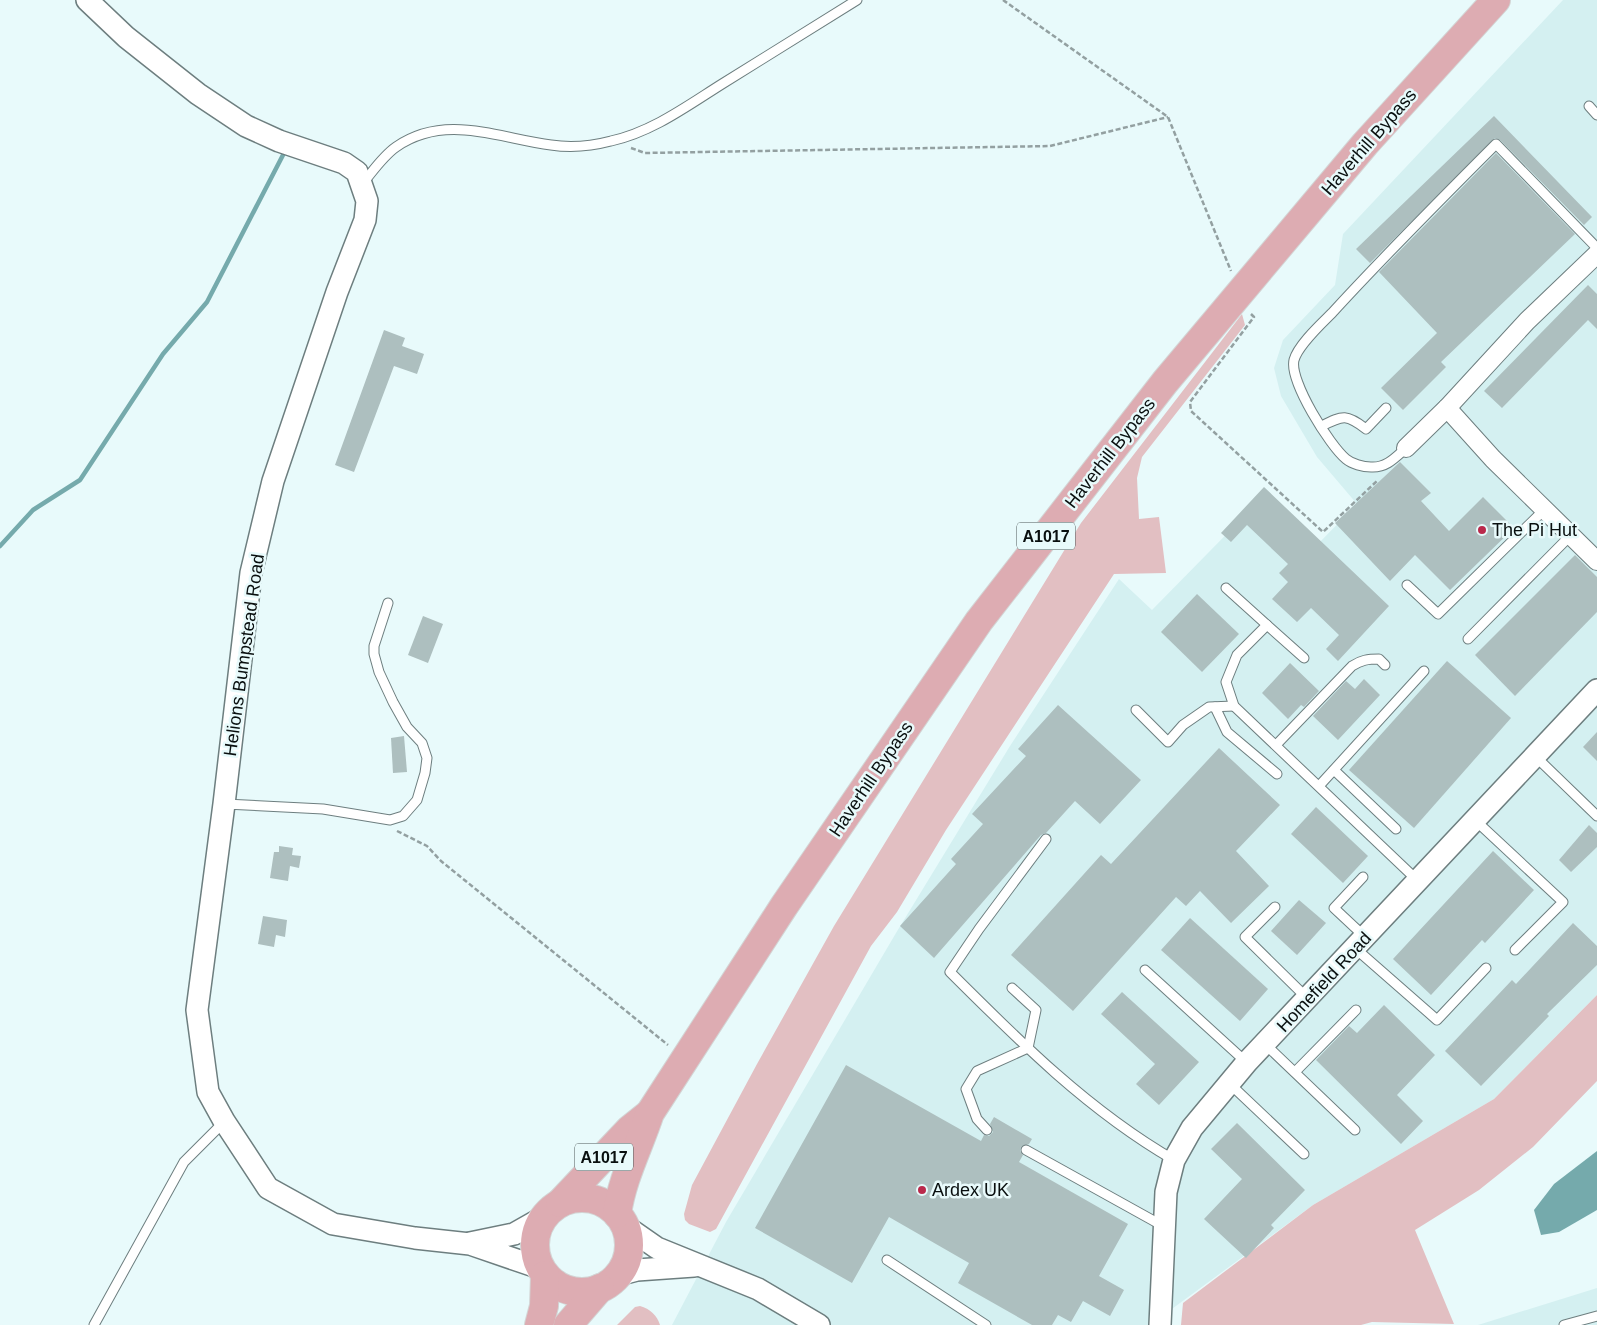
<svg xmlns="http://www.w3.org/2000/svg" width="1597" height="1325" viewBox="0 0 1597 1325" font-family="Helvetica,sans-serif">
  <rect width="100%" height="100%" fill="#e8fafb"/>
  <g fill="#d4f0f1">
    <polygon points="1563,0 1597,0 1597,995 1494,1099 1313,1205 1161,1317 1160,1325 672,1325 726,1222 896,933 1010,746 1119,579 1152,610 1264,496 1317,545 1357,504 1317,457 1281,396 1274,368 1283,340 1335,285 1343,234"/>
    <polygon points="1597,1288 1597,1325 1478,1325"/>
  </g>
  <g fill="#e2bfc2">
    <polygon points="1242,314 1245,325 1142,457 1137,478 1139,519 1159,517 1166,573 1114,574 946,830 897,912 871,946 716,1229 710,1232 689,1224 685,1220 684,1214 692,1185 757,1064 834,926 1081,523"/>
    <polygon points="1597,995 1597,1081 1533,1147 1479,1190 1415,1230 1454,1324 1372,1322 1361,1325 1181,1325 1183,1303 1313,1205 1494,1099"/>
    <path d="M 640,1306 C 650,1309 657,1315 660,1325 L 617,1325 L 635,1307 Z"/>
  </g>
  <polygon fill="#75aaac" points="1597,1151 1597,1210 1559,1232 1541,1235 1534,1210 1554,1184"/>
  <g fill="none" stroke-linecap="round" stroke-linejoin="round">
    <polyline stroke="#75aaac" stroke-width="4.5" points="0,546 33,510 80,480 163,354 207,302 283,155"/>
  </g>
  <g fill="#adbfbf">
    <polygon points="1494,116 1592,217 1584,225 1500,140 1495,138 1370,263 1356,249"/>
    <polygon points="1496,153 1575,234 1441,362 1446,367 1403,410 1381,388 1437,333 1379,272"/>
    <polygon points="1588,285 1597,294 1597,329 1588,320 1502,408 1484,391"/>
    <polygon points="384,330 405,338 402,346 424,354 417,374 394,366 354,472 335,465"/>
    <polygon points="1400,462 1431,493 1421,501 1449,531 1483,497 1514,528 1450,590 1415,555 1390,581 1335,523"/>
    <polygon points="1264,487 1389,606 1338,661 1326,649 1339,635 1311,608 1297,622 1272,599 1288,582 1279,573 1288,564 1247,525 1231,542 1221,533"/>
    <polygon points="1575,555 1597,577 1597,612 1515,696 1475,655"/>
    <polygon points="1197,594 1239,634 1202,672 1161,632"/>
    <polygon points="423,616 443,624 428,663 408,655"/>
    <polygon points="1447,661 1511,718 1414,828 1349,770"/>
    <polygon points="1290,663 1319,691 1304,707 1301,705 1288,719 1262,693"/>
    <polygon points="1364,679 1380,695 1338,740 1313,716 1346,681 1355,689"/>
    <polygon points="1058,705 1141,780 1100,824 1075,801 1046,833 1041,835 934,958 900,926 956,864 951,859 983,824 972,814 1026,756 1018,749"/>
    <polygon points="1597,732 1597,761 1583,747"/>
    <polygon points="404,736 407,772 393,773 391,738"/>
    <polygon points="1219,748 1280,805 1236,851 1269,886 1231,923 1200,891 1186,906 1176,897 1073,1011 1011,955 1101,855 1111,864"/>
    <polygon points="1316,807 1368,856 1343,883 1291,834"/>
    <polygon points="1589,825 1597,833 1597,847 1571,872 1559,860"/>
    <polygon points="279,846 293,848 292,855 301,856 299,868 290,866 288,881 270,878 274,852 279,852"/>
    <polygon points="1493,851 1534,890 1485,943 1482,940 1431,995 1393,959"/>
    <polygon points="1299,900 1326,923 1297,955 1271,931"/>
    <polygon points="263,916 287,920 285,937 276,935 274,947 258,944"/>
    <polygon points="1190,918 1268,989 1240,1021 1161,950"/>
    <polygon points="1573,923 1597,946 1597,965 1547,1014 1549,1016 1481,1086 1445,1051 1512,980 1516,984"/>
    <polygon points="1122,992 1199,1062 1159,1105 1136,1084 1155,1064 1101,1014"/>
    <polygon points="1384,1005 1435,1055 1397,1095 1423,1121 1401,1144 1316,1060 1349,1026 1357,1033"/>
    <polygon points="846,1065 981,1141 984,1135 989,1136 993,1132 990,1124 994,1117 1032,1139 1029,1144 1021,1147 1020,1151 1023,1155 1019,1162 1128,1224 1099,1276 1124,1290 1110,1316 1083,1301 1071,1322 1058,1315 1052,1325 1032,1325 958,1283 969,1263 889,1217 852,1283 755,1228"/>
    <polygon points="1237,1123 1305,1190 1271,1225 1274,1228 1246,1258 1204,1219 1242,1179 1211,1149"/>
  </g>
  <g fill="none" stroke-linecap="round" stroke-linejoin="round">
    <g stroke="#6d7e7f" stroke-width="11">
      <g id="service">
        <polyline points="1589,106 1597,115"/>
        <path d="M 363,183 C 373,171 383,156 396,147 C 445,113 498,138 551,145 C 570,148 592,146 611,141 C 652,132 687,106 722,84 C 767,56 812,28 857,0"/>
        <path d="M 1322,426 C 1343,415 1347,414 1366,429 L 1386,408"/>
        <path d="M 1406,448 C 1395,458 1386,468 1371,467 C 1363,467 1352,464 1346,459 C 1330,446 1289,381 1294,360 C 1298,345 1321,324 1332,313 C 1385,255 1440,200 1496,144 L 1597,248"/>
        <polyline points="1407,585 1438,614 1544,510"/>
        <polyline points="1226,588 1267,625"/>
        <polyline points="1468,639 1571,535"/>
        <polyline points="1304,658 1267,625 1237,655 1226,682 1234,706 1417,880"/>
        <polyline points="1215,707 1227,732 1277,774"/>
        <polyline points="1136,710 1168,742 1183,725 1209,707 1234,706"/>
        <path d="M 1276,745 L 1352,666 C 1361,660 1368,659 1379,659 L 1385,665"/>
        <polyline points="1535,756 1597,816"/>
        <polyline points="1334,770 1396,829"/>
        <polyline points="1319,786 1424,671"/>
        <polyline points="225,804 323,809 390,820 403,816 417,800 425,773 427,758 422,743 407,727 393,702 379,672 374,654 374,646 388,603"/>
        <polyline points="1475,820 1563,902 1515,950"/>
        <path d="M 1046,839 L 979,929 L 950,972 C 1019,1041 1089,1111 1174,1160"/>
        <polyline points="1363,877 1334,908 1365,937"/>
        <polyline points="1275,907 1245,937 1308,999"/>
        <polyline points="1356,949 1437,1020 1486,968"/>
        <polyline points="1145,970 1246,1062"/>
        <polyline points="1012,988 1036,1010 1028,1048"/>
        <polyline points="1265,1044 1355,1130"/>
        <polyline points="1295,1072 1356,1010"/>
        <polyline points="1230,1084 1304,1154"/>
        <polyline points="987,1130 977,1119 966,1089 977,1071 1028,1048"/>
        <polyline points="1026,1150 1163,1226"/>
        <polyline points="887,1260 986,1325"/>
        <polyline points="94,1325 184,1162 224,1122"/>
        <polyline points="1564,1325 1597,1316"/>
      </g>
    </g>
    <g stroke="#6d7e7f" stroke-width="20">
      <g id="minor">
        <polyline points="1447,408 1493,459 1597,561"/>
        <polyline points="1406,448 1447,408 1527,321 1597,254"/>
      </g>
    </g>
    <g stroke="#6d7e7f" stroke-width="24">
      <g id="tertiary">
        <polyline points="87,0 126,37 198,94 246,126 279,141 344,163 357,172 367,201 365,220 337,292 273,481 251,573 224,804 197,1010 208,1092 224,1121 268,1188 333,1224 415,1238 470,1244 540,1268"/>
        <polyline points="624,1225 657,1248 758,1289 819,1325"/>
        <polyline points="470,1243 514,1234 544,1217"/>
        <polyline points="618,1275 637,1270 694,1266"/>
        <polyline points="1160,1325 1166,1192 1174,1160 1192,1128 1247,1062 1597,690"/>
      </g>
    </g>
    <g stroke="#d3d4d4" stroke-width="30">
      <g id="primary">
        <circle cx="582" cy="1245" r="47"/>
        <polyline points="560,1203 629,1130 649,1114"/>
        <path d="M 617,1214 C 622,1178 639,1147 650,1113 L 784,906 L 979,621 L 1165,382 L 1365,144 L 1496,0"/>
        <polyline points="539,1325 544,1306 545,1275"/>
        <polyline points="568,1325 600,1288"/>
      </g>
    </g>
    <g stroke="#93a0a1" stroke-width="2.5" stroke-dasharray="5 2.5" stroke-linecap="butt">
      <polyline points="1003,0 1168,117 1231,271"/>
      <polyline points="631,148 645,153 1050,146 1168,117"/>
      <polyline points="1251,314 1254,317 1190,402 1191,411 1323,532 1378,480"/>
      <polyline points="397,831 427,846 441,861 668,1045"/>
    </g>
    <use href="#service" stroke="#fff" stroke-width="9"/>
    <use href="#minor" stroke="#fff" stroke-width="18"/>
    <use href="#tertiary" stroke="#fff" stroke-width="21"/>
    <use href="#primary" stroke="#ddacb2" stroke-width="28"/>
  </g>
  <g fill="#ba294b" stroke="#e8fafb" stroke-width="2">
    <circle cx="1482" cy="530" r="5"/>
    <circle cx="922" cy="1190" r="5"/>
  </g>
  <g text-anchor="middle" dominant-baseline="central" stroke-width="5" stroke-linejoin="round" paint-order="stroke">
    <g fill="#e8fafb" stroke="#4c5656" stroke-width="1">
      <rect x="1017" y="522.5" width="58" height="27" rx="4"/>
      <rect x="575" y="1143.5" width="58" height="27" rx="4"/>
    </g>
    <g font-size="16" font-weight="bold" fill="#090f0f">
      <text x="1046" y="536">A1017</text>
      <text x="604" y="1157">A1017</text>
    </g>
    <g font-size="18" fill="#090f0f" stroke="#e8fafb">
      <text transform="translate(1369 142) rotate(-49)">Haverhill Bypass</text>
      <text transform="translate(1110 453) rotate(-52)">Haverhill Bypass</text>
      <text transform="translate(244 655) rotate(-82)">Helions Bumpstead Road</text>
      <text transform="translate(871 779) rotate(-56)">Haverhill Bypass</text>
      <text transform="translate(1324 982) rotate(-47)">Homefield Road</text>
    </g>
    <g font-size="18" fill="#090f0f" stroke="#e8fafb" text-anchor="start">
      <text x="1492" y="530">The Pi Hut</text>
      <text x="932" y="1190">Ardex UK</text>
    </g>
  </g>
</svg>
